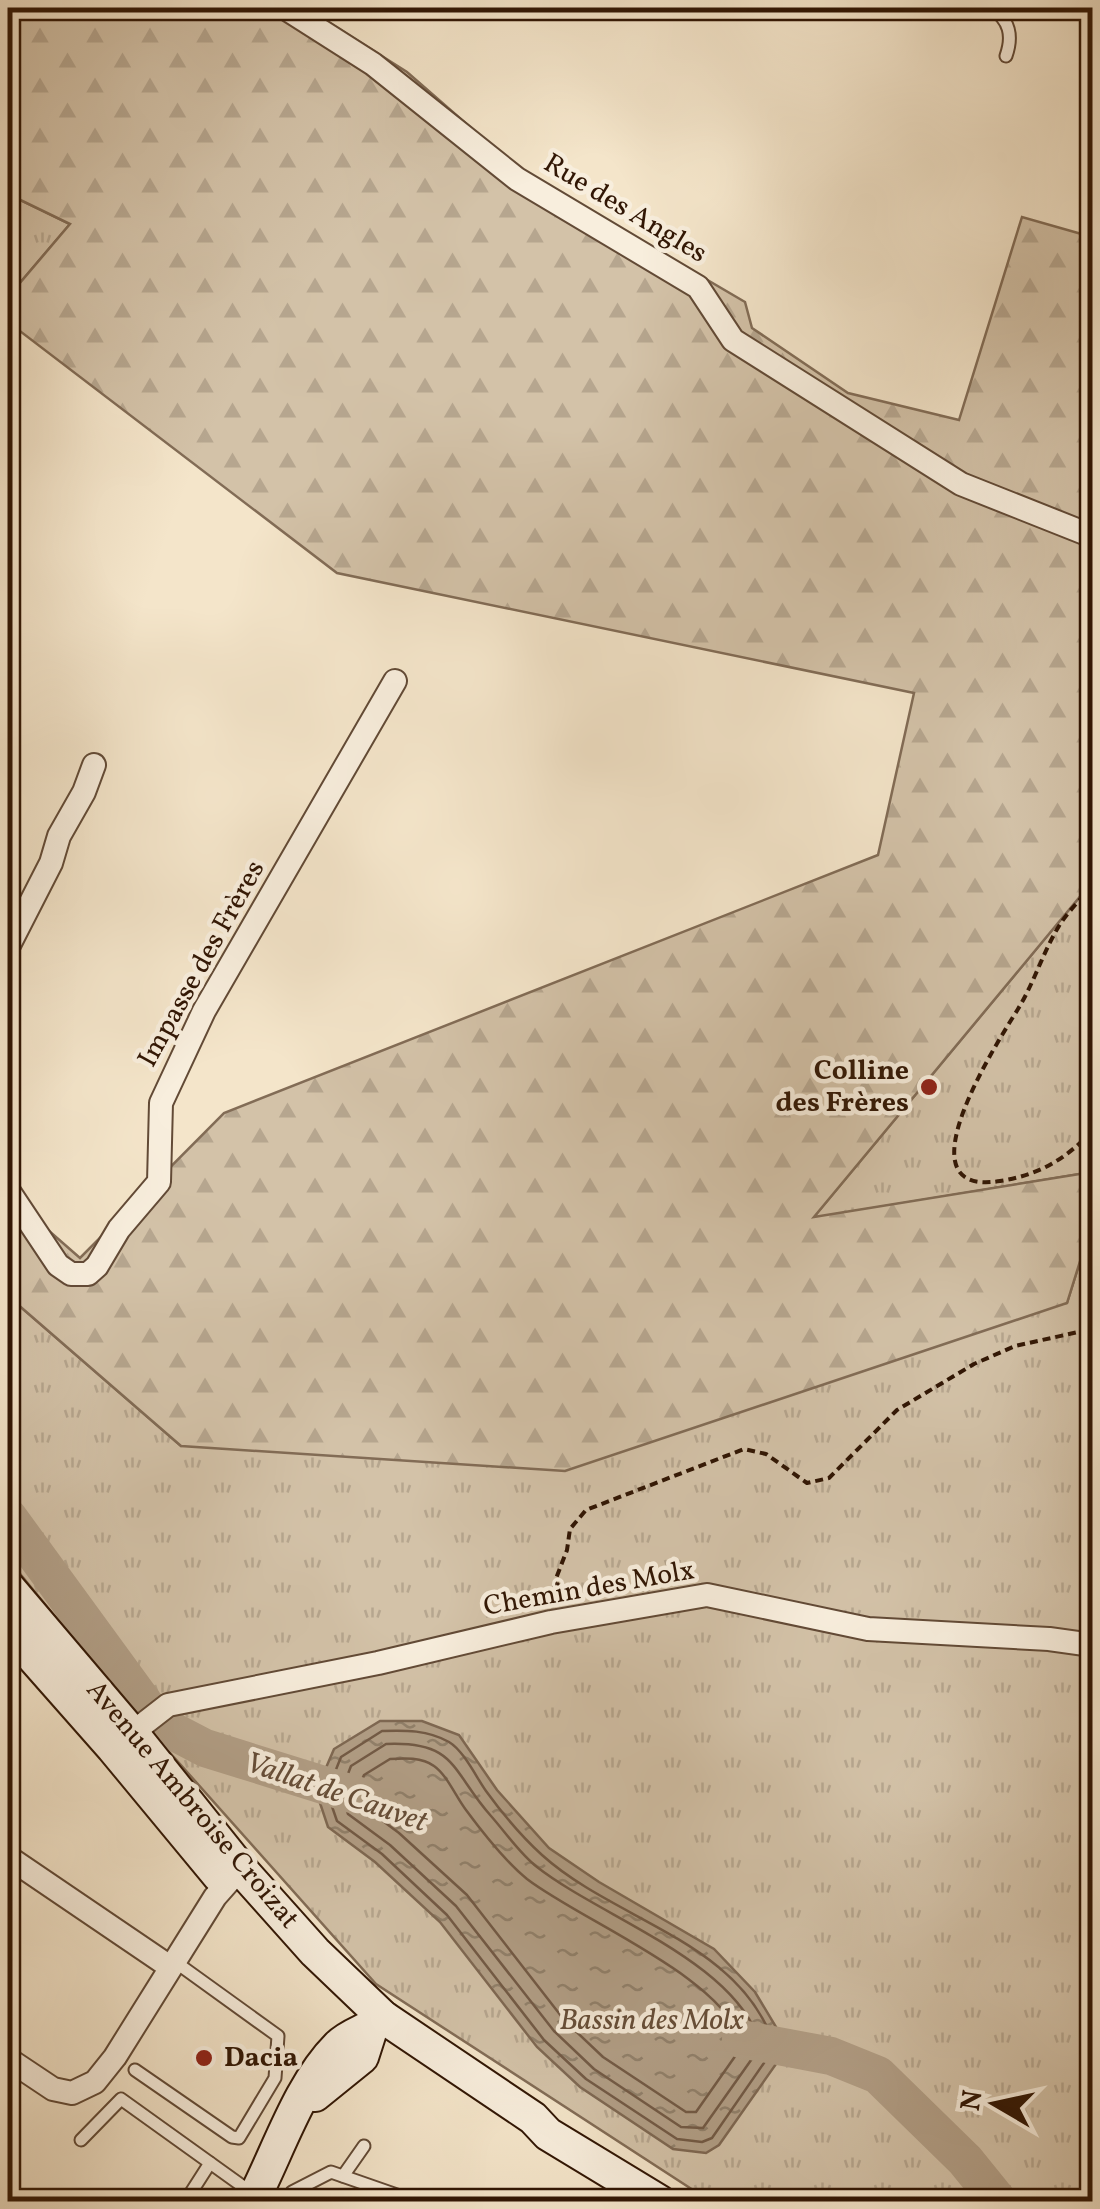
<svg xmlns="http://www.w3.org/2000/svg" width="1100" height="2209" viewBox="0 0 1100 2209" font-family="Vollkorn,serif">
  <defs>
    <pattern id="grass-tufts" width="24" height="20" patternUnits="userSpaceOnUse" patternTransform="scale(2.5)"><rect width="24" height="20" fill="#d3c2a8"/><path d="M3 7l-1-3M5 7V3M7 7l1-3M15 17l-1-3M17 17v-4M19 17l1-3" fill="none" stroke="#b6a68f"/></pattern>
    <pattern id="forest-firs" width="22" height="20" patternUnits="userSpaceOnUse" patternTransform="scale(2.5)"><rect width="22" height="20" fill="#d3c2a8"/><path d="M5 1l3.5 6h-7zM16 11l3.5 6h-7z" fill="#b6a68f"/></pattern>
    <pattern id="water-ripples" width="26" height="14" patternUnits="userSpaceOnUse" patternTransform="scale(2.5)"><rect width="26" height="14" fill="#b29f87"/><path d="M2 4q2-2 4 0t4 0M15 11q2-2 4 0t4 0" fill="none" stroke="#91816c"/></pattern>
  </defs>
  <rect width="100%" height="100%" fill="#f4e5ca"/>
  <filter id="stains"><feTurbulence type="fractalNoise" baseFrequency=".002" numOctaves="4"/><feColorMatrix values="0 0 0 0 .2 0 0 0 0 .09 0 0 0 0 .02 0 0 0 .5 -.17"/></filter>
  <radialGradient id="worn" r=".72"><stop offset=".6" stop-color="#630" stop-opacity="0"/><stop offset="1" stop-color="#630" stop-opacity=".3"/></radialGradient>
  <g fill="url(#grass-tufts)" stroke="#826c56" stroke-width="2.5">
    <polygon points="8,194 70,224 8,297"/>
    <polygon points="1092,882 1092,1172 813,1218"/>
    <polygon points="1092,1223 1092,2201 710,2201 376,1984 122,1699 8,1559 8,1296 181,1446 1067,1303"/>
  </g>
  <polygon fill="url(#forest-firs)" stroke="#826c56" stroke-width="2.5" points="8,8 306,8 407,72 518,169 745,302 752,328 848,393 959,420 1022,217 1092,237 1092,882 814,1217 1092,1172 1092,1223 1067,1303 565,1471 181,1446 8,1296 8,1195 80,1258 224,1113 878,855 914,693 337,573 8,322 8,297 70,224 8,194"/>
  <polygon fill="url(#water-ripples)" stroke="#7e6853" stroke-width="2.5" points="380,1721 422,1721 459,1735 497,1790 549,1848 599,1882 714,1949 755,1992 788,2047 719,2145 706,2153 673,2149 580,2087 537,2047 440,1922 375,1862 328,1827 316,1791 334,1749"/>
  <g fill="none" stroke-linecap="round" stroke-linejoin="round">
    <g stroke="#725a46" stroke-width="2.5">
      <path d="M 382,1731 C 405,1730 428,1730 449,1742 C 464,1751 476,1777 486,1791 C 502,1813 522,1837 542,1855 C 616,1922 741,1941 775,2047 L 712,2138 L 702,2142 L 677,2139 L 586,2079 L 544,2040 L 447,1915 L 382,1854 L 337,1821 L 327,1792 L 341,1757 Z"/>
      <path d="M 386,1744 C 457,1741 451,1771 491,1816 C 506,1833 520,1854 537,1867 C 602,1918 738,1962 761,2046 L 703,2128 L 681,2127 L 594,2069 L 554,2031 L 456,1906 L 390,1845 L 348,1814 L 341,1792 L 351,1766 Z"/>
      <path d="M 390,1759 C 404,1758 422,1757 434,1766 C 447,1775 456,1797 466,1810 C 483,1833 505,1861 527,1879 C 583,1922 725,1977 743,2045 L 696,2112 L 686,2112 L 603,2057 L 565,2021 L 467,1895 L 399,1833 L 360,1804 L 357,1793 L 364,1775 Z"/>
    </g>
    <g stroke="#b29f87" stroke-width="38">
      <polyline points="8,1517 159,1724 205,1748 365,1798"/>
      <polyline points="741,2039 831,2056 878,2075 965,2160 999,2202"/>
    </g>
    <g stroke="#624a36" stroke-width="15">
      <g id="service">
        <path d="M 991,8 C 1010,20 1013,36 1006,56"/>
        <polyline points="135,2070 232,2137 239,2138 275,2078 278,2036 174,1961"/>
        <polyline points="81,2140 121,2099 252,2193"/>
        <polyline points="343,2176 364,2146"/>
        <polyline points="185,2202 210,2163"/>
        <polyline points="289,2202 292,2192 331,2172 417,2202"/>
      </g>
    </g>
    <g stroke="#624a36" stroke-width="26">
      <g id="minor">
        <polyline points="285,8 373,64 517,179 698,287 733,340 961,484 1092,536"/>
        <polyline points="8,947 51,863 59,836 84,792 94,765"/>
        <polyline points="8,1190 58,1265 71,1274 88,1274 97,1266 119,1229 159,1182 161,1103 204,1011 395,681"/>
        <polyline points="123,1740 168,1705 378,1663 551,1622 707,1595 868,1629 1049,1639 1092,1645"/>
        <polyline points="8,1857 170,1967"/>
        <polyline points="8,2059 53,2089 72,2093 95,2082 115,2057 215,1897 238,1871"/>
      </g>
    </g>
    <g stroke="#311604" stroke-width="36">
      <g id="secondary">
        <polyline points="8,1587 132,1733 240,1868 315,1952 383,2017 533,2118 548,2134 660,2202"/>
        <polyline points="8,1629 113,1748 219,1876"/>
        <polyline points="315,2095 362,2057 371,2029"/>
        <path d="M 252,2202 C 278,2152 299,2085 338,2046 C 352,2032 370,2031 383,2017"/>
      </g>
    </g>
    <g stroke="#311604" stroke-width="4" stroke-dasharray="8 5" stroke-linecap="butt">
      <path d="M 1092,884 C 1082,899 1068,911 1059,926 C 1043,952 1034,983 1018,1009 C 999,1040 896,1198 1000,1181 C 1039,1175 1066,1159 1092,1131"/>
      <polyline points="553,1602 555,1581 567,1550 570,1529 586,1510 744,1449 766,1454 807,1483 829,1478 897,1410 974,1364 1015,1346 1092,1329"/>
    </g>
    <use href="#service" stroke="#f8eedd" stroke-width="11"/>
    <use href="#minor" stroke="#f8eedd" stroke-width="22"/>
    <use href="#secondary" stroke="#f8eedd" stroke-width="32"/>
  </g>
  <g fill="#8f2418" stroke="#f8eedd" stroke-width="4">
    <circle cx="929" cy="1087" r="10"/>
    <circle cx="204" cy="2058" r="10"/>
  </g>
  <g text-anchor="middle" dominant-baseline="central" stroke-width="9" stroke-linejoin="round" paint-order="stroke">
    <g font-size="28" fill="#311604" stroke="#f8eedd">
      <text transform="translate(625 209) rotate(31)">Rue des Angles</text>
      <text transform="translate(202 964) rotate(-61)">Impasse des Frères</text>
      <text transform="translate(589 1589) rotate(-10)">Chemin des Molx</text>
      <text transform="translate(192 1805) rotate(50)">Avenue Ambroise Croizat</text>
    </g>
    <g font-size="28" font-weight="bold" fill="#311604" stroke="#f8eedd" text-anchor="end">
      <text x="909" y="1071">Colline<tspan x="909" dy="32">des Frères</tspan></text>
      <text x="224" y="2058" text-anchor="start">Dacia</text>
    </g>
    <g font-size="30" font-style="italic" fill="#654d38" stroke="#f8eedd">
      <text transform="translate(336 1793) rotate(19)">Vallat de Cauvet</text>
      <text x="652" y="2021">Bassin des Molx</text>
    </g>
  </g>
  <rect width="1100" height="2209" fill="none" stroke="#f4e5ca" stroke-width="40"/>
  <rect x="10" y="10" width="1080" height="2189" fill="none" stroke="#311604" stroke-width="5"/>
  <rect x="20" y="20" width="1060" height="2169" fill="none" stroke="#311604" stroke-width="2.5"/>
  <g transform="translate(995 2104) rotate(279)" stroke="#f8eedd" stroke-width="8" paint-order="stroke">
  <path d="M0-8L18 38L0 25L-18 38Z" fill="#311604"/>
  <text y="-15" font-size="28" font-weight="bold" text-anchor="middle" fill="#311604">N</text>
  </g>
  <rect width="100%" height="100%" filter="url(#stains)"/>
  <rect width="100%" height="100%" fill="url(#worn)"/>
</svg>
